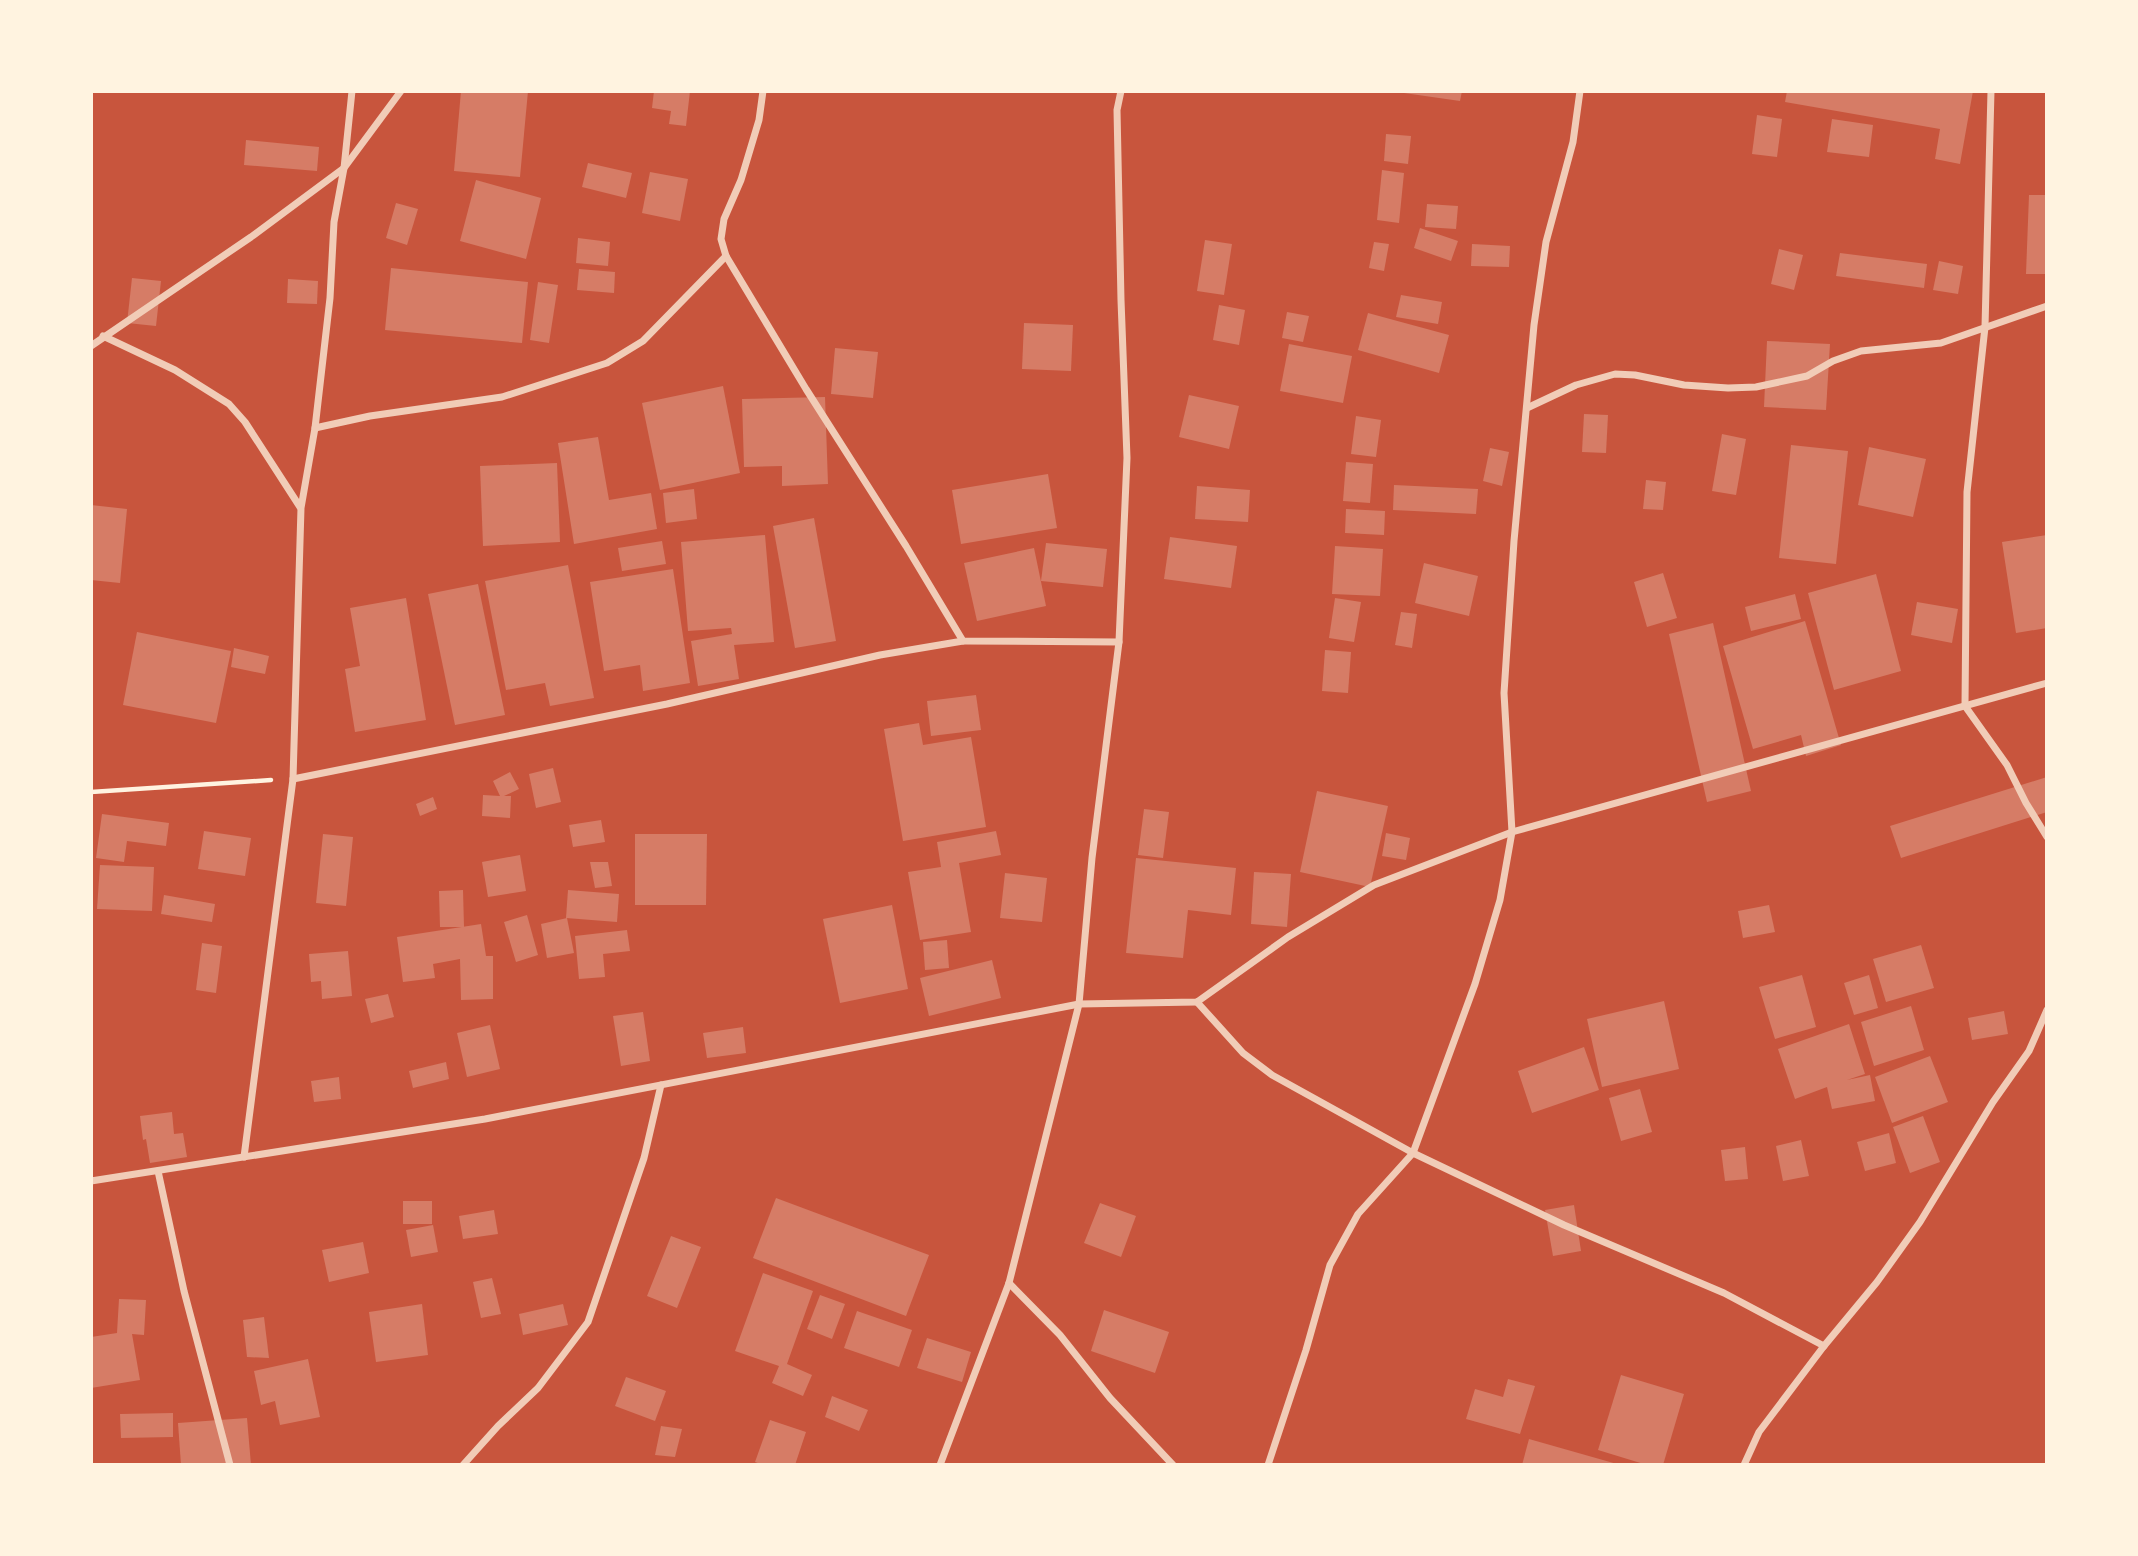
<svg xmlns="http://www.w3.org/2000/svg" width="2138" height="1556" viewBox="0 0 2138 1556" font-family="'IBM Plex Serif',serif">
  <rect width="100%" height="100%" fill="#c8553d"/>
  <g fill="#d67c66">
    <polygon points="461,91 528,91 520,177 454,171"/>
    <polygon points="654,91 690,91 686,126 669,124 671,111 652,108"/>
    <polygon points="1404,91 1462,91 1460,101 1404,93"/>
    <polygon points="1787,91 1973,91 1960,164 1935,159 1940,129 1785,102"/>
    <polygon points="1757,115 1782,119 1777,157 1752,154"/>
    <polygon points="1832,119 1873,125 1869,157 1827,152"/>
    <polygon points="1386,134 1411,136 1408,164 1384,161"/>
    <polygon points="246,140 319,147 317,171 244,165"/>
    <polygon points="588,163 632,173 626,198 582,187"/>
    <polygon points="1382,170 1404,173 1399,223 1377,220"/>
    <polygon points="650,172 688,179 680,221 642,213"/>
    <polygon points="476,180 541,198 526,259 460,241"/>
    <polygon points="2029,195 2047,195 2047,274 2026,274"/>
    <polygon points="396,203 418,209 407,245 386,238"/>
    <polygon points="1427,204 1458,206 1456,229 1425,227"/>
    <polygon points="1420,228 1458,241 1451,261 1414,248"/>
    <polygon points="578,238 610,242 608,266 576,263"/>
    <polygon points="1205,240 1232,244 1224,295 1197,291"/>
    <polygon points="1374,242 1389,244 1384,271 1369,268"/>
    <polygon points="1472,244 1510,246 1509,267 1471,266"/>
    <polygon points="1779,249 1803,255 1794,290 1771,284"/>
    <polygon points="1840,253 1927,264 1924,288 1836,276"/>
    <polygon points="1939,261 1963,266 1958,294 1933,290"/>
    <polygon points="391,268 528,282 522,343 385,330"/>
    <polygon points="579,269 615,272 614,293 577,290"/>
    <polygon points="132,278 161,281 156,326 127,323"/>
    <polygon points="288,279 318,281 317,304 287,303"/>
    <polygon points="538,282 558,285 549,343 530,340"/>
    <polygon points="1401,295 1442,302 1438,324 1396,317"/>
    <polygon points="1219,305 1245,310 1239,345 1213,340"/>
    <polygon points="1287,312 1309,316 1303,342 1282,338"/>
    <polygon points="1368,313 1449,335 1439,373 1358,350"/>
    <polygon points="1024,323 1073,325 1071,371 1022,369"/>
    <polygon points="1767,341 1830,344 1826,410 1764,407"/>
    <polygon points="1289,344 1352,356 1343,403 1280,391"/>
    <polygon points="835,348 878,352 873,398 831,394"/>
    <polygon points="723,386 740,473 660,490 642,403"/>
    <polygon points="1189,395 1239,406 1229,449 1179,437"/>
    <polygon points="825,397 828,484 782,486 782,466 744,467 742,399"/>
    <polygon points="1584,414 1608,415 1606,453 1582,452"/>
    <polygon points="1356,416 1381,420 1376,457 1351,454"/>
    <polygon points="1722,434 1746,439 1736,495 1712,491"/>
    <polygon points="598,437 609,500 651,493 657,529 574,544 558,443"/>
    <polygon points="1791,445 1848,451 1836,564 1779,558"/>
    <polygon points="1869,447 1926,459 1913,517 1858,505"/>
    <polygon points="1490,448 1509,452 1502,486 1483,481"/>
    <polygon points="1346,462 1373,464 1370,503 1343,501"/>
    <polygon points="557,463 560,542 483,546 480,466"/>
    <polygon points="1048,474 1057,528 961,544 952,490"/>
    <polygon points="1646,480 1666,482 1663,510 1643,509"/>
    <polygon points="1394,485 1478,489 1476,514 1393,510"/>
    <polygon points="1197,486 1250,490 1248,522 1195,519"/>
    <polygon points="694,489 697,519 666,523 663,493"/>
    <polygon points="91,505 127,509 120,583 91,580"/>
    <polygon points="1346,509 1385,511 1384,535 1345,533"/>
    <polygon points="814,518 836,641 795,648 773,526"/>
    <polygon points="765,535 774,642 734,645 739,679 698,686 691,641 732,634 731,628 688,631 681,542"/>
    <polygon points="2047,535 2047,628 2016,633 2002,542"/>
    <polygon points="1170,537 1237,546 1231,588 1164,579"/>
    <polygon points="662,541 666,564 622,571 618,548"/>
    <polygon points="1046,543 1107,549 1103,587 1041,581"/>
    <polygon points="1335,546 1383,549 1380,596 1332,594"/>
    <polygon points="1034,548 1046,606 977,621 964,563"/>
    <polygon points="1424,563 1478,576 1469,616 1415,603"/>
    <polygon points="568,565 594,698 550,706 545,683 506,690 485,581"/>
    <polygon points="673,569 690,683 643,691 640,665 604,671 590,582"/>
    <polygon points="1663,573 1677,618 1647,627 1634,582"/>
    <polygon points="1876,574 1901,671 1834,690 1808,593"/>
    <polygon points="478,584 505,715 455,725 428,594"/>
    <polygon points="1795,594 1801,619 1751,631 1745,607"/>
    <polygon points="406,598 426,720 355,732 345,669 360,666 350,608"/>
    <polygon points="1335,598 1361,602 1354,642 1329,638"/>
    <polygon points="1917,602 1958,609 1952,643 1911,635"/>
    <polygon points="1401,612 1417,614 1412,648 1395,645"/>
    <polygon points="1805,621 1841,745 1806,756 1801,735 1753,749 1723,646"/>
    <polygon points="1713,623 1751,791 1707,802 1669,634"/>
    <polygon points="137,632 231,651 216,723 123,705"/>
    <polygon points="234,648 269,656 265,674 231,667"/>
    <polygon points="1325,650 1351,652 1348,693 1322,691"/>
    <polygon points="976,695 981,730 931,736 927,701"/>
    <polygon points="919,723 923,745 971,737 986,827 903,841 884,729"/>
    <polygon points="553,768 561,802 536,808 529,774"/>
    <polygon points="510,772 519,789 504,796 511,796 510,818 482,816 483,795 500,796 493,781"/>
    <polygon points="2047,777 2047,812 1901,858 1890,826"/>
    <polygon points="1317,791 1388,806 1370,887 1300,872"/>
    <polygon points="433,797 437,809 420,816 416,804"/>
    <polygon points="1144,809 1169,812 1163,858 1138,855"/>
    <polygon points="102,814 169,823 166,846 127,841 124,862 96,858"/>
    <polygon points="601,820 605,842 573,847 569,825"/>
    <polygon points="204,831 251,838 245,876 198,869"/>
    <polygon points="996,831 1001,855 959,863 971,932 920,940 908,872 941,867 937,842"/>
    <polygon points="1386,833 1410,838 1406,860 1382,856"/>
    <polygon points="323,834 353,837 346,906 316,903"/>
    <polygon points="635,834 707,834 706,905 635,905"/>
    <polygon points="520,855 526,891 488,897 482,862"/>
    <polygon points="1136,858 1236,868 1231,915 1188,910 1183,958 1126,953"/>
    <polygon points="590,862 608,862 612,886 595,888"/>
    <polygon points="100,865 154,867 152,911 97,909"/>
    <polygon points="1254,872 1291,874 1287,927 1251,924"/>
    <polygon points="1005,873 1047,878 1042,922 1000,918"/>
    <polygon points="463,890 464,927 440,927 439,891"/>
    <polygon points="568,890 619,894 617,922 566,918"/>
    <polygon points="164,895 215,904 212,922 161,914"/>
    <polygon points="892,905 908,989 840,1003 823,919"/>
    <polygon points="1769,905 1775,932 1743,938 1738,911"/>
    <polygon points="527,915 538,955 516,962 504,922"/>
    <polygon points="567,918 574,953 547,958 541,924"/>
    <polygon points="481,924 486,956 493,956 493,999 461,1000 460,959 433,964 435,978 403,982 397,937"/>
    <polygon points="627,930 630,951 603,954 605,977 579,979 575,936"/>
    <polygon points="947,940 949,968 925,970 923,942"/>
    <polygon points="202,943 222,946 216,993 196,990"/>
    <polygon points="1921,945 1934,988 1886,1002 1873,959"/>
    <polygon points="348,951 352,996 322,999 321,981 311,982 309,954"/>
    <polygon points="992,960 1001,998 929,1016 920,978"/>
    <polygon points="1802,975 1816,1027 1775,1039 1759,987"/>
    <polygon points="1869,975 1878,1008 1854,1015 1844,983"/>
    <polygon points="388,994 394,1017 371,1023 365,999"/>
    <polygon points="1664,1001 1679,1069 1602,1087 1587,1019"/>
    <polygon points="1911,1006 1924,1050 1874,1066 1861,1022"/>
    <polygon points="2004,1011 2008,1034 1972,1040 1968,1018"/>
    <polygon points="643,1012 650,1061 621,1066 613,1016"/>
    <polygon points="1849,1024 1865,1074 1847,1080 1870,1075 1875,1101 1832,1109 1827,1087 1795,1099 1778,1049"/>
    <polygon points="490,1025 500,1069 467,1077 457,1033"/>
    <polygon points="743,1027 746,1053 707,1058 703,1033"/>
    <polygon points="1584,1047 1599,1090 1532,1113 1518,1071"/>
    <polygon points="1930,1056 1948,1102 1892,1123 1875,1077"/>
    <polygon points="446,1062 449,1079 413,1088 409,1071"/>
    <polygon points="339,1077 341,1099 314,1102 311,1081"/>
    <polygon points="1640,1089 1652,1132 1621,1141 1609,1098"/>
    <polygon points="172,1112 174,1134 183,1133 187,1157 150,1163 146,1139 143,1140 140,1116"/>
    <polygon points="1923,1116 1940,1162 1910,1173 1893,1127"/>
    <polygon points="1889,1133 1896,1163 1865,1171 1857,1142"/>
    <polygon points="1801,1140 1809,1176 1783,1181 1776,1146"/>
    <polygon points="1745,1147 1748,1179 1725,1181 1721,1150"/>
    <polygon points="776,1198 929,1255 906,1316 753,1258"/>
    <rect x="403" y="1201" width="29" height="23"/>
    <polygon points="1100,1203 1136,1216 1121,1257 1084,1243"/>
    <polygon points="1574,1205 1581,1251 1553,1256 1545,1210"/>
    <polygon points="494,1210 498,1234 463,1239 459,1216"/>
    <polygon points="433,1225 438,1252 411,1257 406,1230"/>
    <polygon points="671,1236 701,1247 677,1308 647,1296"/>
    <polygon points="363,1242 369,1273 329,1282 322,1250"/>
    <polygon points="763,1273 813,1291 787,1364 812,1375 803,1396 772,1383 779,1366 735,1351"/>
    <polygon points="492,1278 501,1314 481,1318 473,1282"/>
    <polygon points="820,1295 845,1304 832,1339 807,1329"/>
    <polygon points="119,1299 146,1300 144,1335 132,1334 140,1380 91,1388 91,1337 117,1333"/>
    <polygon points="422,1304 428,1355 376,1362 369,1312"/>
    <polygon points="563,1304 568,1325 523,1335 519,1314"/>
    <polygon points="1104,1310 1169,1332 1155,1373 1091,1351"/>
    <polygon points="857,1311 912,1330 899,1367 844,1348"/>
    <polygon points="264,1317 269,1358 247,1357 243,1320"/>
    <polygon points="927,1338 971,1352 962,1382 917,1368"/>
    <polygon points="308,1359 320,1417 280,1425 275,1401 261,1405 254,1371"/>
    <polygon points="1621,1375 1684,1394 1663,1465 1647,1465 1598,1450"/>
    <polygon points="626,1377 666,1391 655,1421 615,1406"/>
    <polygon points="1508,1379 1535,1386 1520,1434 1466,1419 1475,1389 1503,1397"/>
    <polygon points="832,1396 868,1410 859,1431 825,1417"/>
    <polygon points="173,1413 173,1437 121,1438 120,1414"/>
    <polygon points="247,1418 251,1465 181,1465 178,1423"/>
    <polygon points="770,1420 806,1432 795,1465 763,1465 755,1462"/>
    <polygon points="661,1426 682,1429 675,1457 655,1455"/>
    <polygon points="1529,1439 1617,1464 1617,1465 1522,1465"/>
  </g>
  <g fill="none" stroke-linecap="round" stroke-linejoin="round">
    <polyline stroke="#fff3e0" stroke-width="4.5" points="91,792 271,780"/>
    <g stroke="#f1ccb7" stroke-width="7">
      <polyline points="763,91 759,120 741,180 724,219 721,239 726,256 806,389 906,546 963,641 1119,642"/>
      <polyline points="1991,91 1985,327 1967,492 1965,706 2007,765 2026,803 2047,837"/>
      <polyline points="103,336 175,370 229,404 245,422 300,507"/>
      <polyline points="91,346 251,237 344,168 401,91"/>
      <polyline points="1527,408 1576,385 1615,374 1635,375 1684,385 1728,388 1756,387 1807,376 1833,361 1861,351 1941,343 2047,306"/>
      <polyline points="315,428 370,416 502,397 607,363 643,341 726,256"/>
      <polyline points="293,779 667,704 880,655 963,641"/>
      <polyline points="1197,1002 1243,1053 1272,1075 1413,1153 1564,1225 1724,1293 1824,1346"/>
      <polyline points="244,1157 293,779 301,508 315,428 330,298 334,222 344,168 352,91"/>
      <polyline points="158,1171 184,1291 230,1465"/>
      <polyline points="91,1181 485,1119 1079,1004 1197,1002 1288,937 1374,885 1512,832 2047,683"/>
      <polyline points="1009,1283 1060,1335 1110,1398 1173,1465"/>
      <polyline points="463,1465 498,1426 538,1388 588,1322 644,1158 661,1085"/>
      <polyline points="940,1465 1009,1283 1079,1004 1092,858 1119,642 1127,458 1121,300 1117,110 1121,91"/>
      <polyline points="1268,1465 1306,1350 1330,1265 1358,1214 1413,1153 1475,984 1500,900 1512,832 1504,693 1514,541 1534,325 1546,242 1573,142 1580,91"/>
      <polyline points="1744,1465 1759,1432 1824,1346 1877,1282 1920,1222 1993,1102 2029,1051 2047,1010"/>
    </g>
  </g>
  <rect width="2138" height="1556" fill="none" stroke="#fff3e0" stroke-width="186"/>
</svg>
